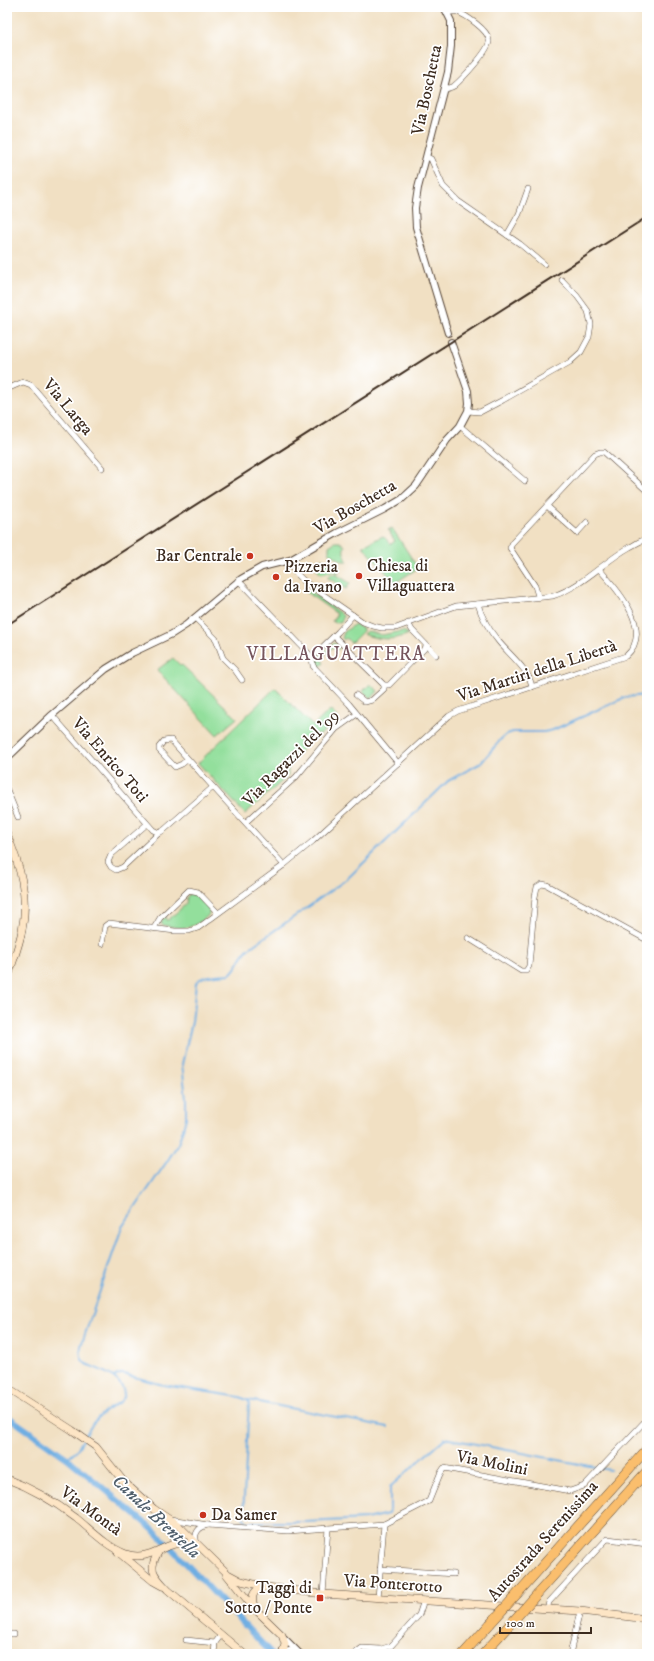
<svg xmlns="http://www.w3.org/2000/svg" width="654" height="1661" viewBox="0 0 654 1661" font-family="'IM FELL DW Pica',serif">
  <rect width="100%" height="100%" fill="#fff"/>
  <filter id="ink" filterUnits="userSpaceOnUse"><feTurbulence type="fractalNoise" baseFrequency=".025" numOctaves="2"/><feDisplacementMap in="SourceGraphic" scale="8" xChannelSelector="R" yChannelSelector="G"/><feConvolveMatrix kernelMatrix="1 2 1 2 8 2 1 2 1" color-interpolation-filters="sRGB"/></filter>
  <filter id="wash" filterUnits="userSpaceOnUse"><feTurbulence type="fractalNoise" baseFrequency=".012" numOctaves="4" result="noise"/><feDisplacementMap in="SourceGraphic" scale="16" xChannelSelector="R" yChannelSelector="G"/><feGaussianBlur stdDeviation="0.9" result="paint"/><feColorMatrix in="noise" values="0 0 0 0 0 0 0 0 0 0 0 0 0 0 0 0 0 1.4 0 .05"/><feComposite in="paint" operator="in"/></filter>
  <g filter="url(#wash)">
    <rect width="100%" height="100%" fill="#f1e0c3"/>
    <g fill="#93df9c" stroke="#67845d">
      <polygon points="392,528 418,568 395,583 363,546 383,536 391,544 395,541 388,530"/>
      <path d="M 335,542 L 340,542 L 345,546 C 342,552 345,555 347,561 L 342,561 L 329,552 L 329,546 Z"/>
      <polygon points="322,558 338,567 339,573 334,571 321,574 316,568 316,565 319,560"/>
      <polygon points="332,574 337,575 350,583 346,589 327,577"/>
      <polygon points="307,589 340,613 343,616 342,621 336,623 332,621 337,614 306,592"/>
      <polygon points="355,624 363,629 363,631 351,643 346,638 344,640 342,638 344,632"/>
      <path d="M 367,631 L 382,635 L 403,631 L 409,634 C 393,641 379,640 363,634 Z"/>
      <polygon points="334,643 340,647 337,650 333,647 321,659 324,663 320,667 316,664 316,660"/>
      <polygon points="173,658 181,666 182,665 237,718 217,735 157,670"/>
      <polygon points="370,684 378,691 371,699 363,691"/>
      <polygon points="275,688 313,726 330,710 338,718 320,735 315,734 288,766 288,776 245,814 198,763"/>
      <path d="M 189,894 L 195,894 L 209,909 C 210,914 208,916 204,919 C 189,931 179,928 162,925 L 161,921 L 166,916 L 166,920 L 168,920 L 186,904 L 187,897 Z"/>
    </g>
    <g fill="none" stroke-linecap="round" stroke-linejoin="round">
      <g stroke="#6faee2" stroke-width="2">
        <polyline points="114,1377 120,1374 124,1374 163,1385 240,1397 249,1401 243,1517 247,1522 305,1522 366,1519 388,1514 390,1508 390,1487 445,1438 610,1470"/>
        <polyline points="248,1400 388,1427"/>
        <path d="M 67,1458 L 77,1450 L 93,1423 L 104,1412 L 121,1401 L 124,1397 C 126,1378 100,1370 86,1364 C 80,1359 80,1354 81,1346 L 122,1227 L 168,1160 L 178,1144 L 183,1129 L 186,1118 L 186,1099 L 182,1064 L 192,1022 L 196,983 C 202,974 219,975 230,974 C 238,968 240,957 248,949 L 311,905 L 348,878 L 448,781 L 481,763 L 501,739 L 507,734 L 513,732 L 544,732 L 553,730 L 626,697 L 647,695"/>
      </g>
      <polyline stroke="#6faee2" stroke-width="6" points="7,1416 67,1458 157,1533 272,1654"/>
    </g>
  </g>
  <g filter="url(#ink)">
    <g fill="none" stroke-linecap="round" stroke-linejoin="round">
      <g stroke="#564537" stroke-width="6">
        <g id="minor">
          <path d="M 445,89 C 448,88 451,88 454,86 C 461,80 491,49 489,40 C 488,30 466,15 457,12 C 454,11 451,12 448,13"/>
          <polyline points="427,157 431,159 443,186 458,201 520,244 544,264"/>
          <polyline points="507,235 519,214 528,189"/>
          <polyline points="7,389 23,382 31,385 102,468"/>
          <polyline points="468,411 480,412 503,400 570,362 581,352 589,337 591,324 588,311 577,296 562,280"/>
          <polyline points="460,426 525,481"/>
          <polyline points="547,506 577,533 587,522"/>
          <path d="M 290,560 L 294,571 L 305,582 L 363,622 L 373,626 L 382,628 L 396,628 L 456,606 L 553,596 C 583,586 603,562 630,547 C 636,544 641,540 647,539"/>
          <polyline points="238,580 312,657"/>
          <polyline points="538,596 535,586 510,548 513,542 595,454 600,452 604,452 647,491"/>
          <path d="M 478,604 C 482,619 489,630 499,642 C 510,655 530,671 532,687"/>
          <polyline points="353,615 338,632 312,657 313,666 349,704 398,763"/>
          <polyline points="195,618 216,639 223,658 235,670 242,680"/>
          <polyline points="408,623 412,630 436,655"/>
          <polyline points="334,636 384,685 389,685 427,646"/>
          <polyline points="356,695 365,702 372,700 384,689 384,685"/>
          <polyline points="52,715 153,830 159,833 164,830 213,787 284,865"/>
          <polyline points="188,759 182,764 175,767 159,750 159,747 164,741 171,740 213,787"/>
          <polyline points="7,790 18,817"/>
          <polyline points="246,822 296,777 336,729 357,714"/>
          <polyline points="147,824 111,855 108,862 111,867 116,870 123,867 159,833"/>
          <polyline points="154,928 160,918 189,890 198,892 218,913"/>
          <polyline points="468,938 521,971 526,971 529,966 535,897 537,887 542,884 547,885 647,940"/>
          <path d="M 102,944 L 105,926 L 109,923 L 175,931 L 189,931 L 198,928 L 284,865 L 313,841 L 449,716 L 458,711 L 626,656 C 654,631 619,591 599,569"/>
          <path d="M 170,1519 L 208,1525 C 199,1527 193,1533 197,1543"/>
          <polyline points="208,1525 288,1531 384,1524 429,1501 440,1474 444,1468 570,1491 584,1486 647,1419"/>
          <polyline points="380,1569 454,1574"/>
          <polyline points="323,1594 328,1528"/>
          <polyline points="378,1598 384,1524"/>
          <polyline points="547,1609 549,1602 606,1540 608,1539 647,1544"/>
          <polyline points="7,1634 14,1634"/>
          <polyline points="186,1640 215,1643"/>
          <polyline points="214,1654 215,1643 221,1635"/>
          <polyline points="354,1654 362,1648 381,1649 391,1646 419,1615 424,1600"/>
          <polyline points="570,1654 580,1611"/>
        </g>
      </g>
      <g stroke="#564537" stroke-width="8">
        <g id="tertiary">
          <polyline points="444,7 451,21 451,46 448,72 418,188 415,208 416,227 448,333"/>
          <polyline points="7,758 52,715 106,669 132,653 172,634 186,625 241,579 262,567 290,560 337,533 385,509 402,499 416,486 447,440 460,426 468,411 469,403 468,391 451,342"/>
          <polyline points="283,1637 300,1654"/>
          <polyline points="283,1652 290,1651 298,1654"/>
        </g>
      </g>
      <g stroke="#564537" stroke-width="8">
        <g id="secondary">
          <path d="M 7,835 C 20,865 29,897 22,930 C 19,947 12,963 7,980"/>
          <polyline points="7,1388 72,1430 96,1447 124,1482 154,1509 179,1526 228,1574 241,1581 267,1587 323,1594 580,1611 647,1619"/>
          <path d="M 7,1479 C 32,1488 55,1502 76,1518 C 91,1530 107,1547 126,1554 C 155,1564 169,1532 199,1547"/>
          <polyline points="167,1520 175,1533 174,1543"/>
          <path d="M 159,1551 C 147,1570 154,1575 168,1590 L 244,1654"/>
          <polyline points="118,1552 153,1581 162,1586"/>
          <polyline points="227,1575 254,1608 282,1635 285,1644 283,1652 282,1654"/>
          <path d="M 254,1606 C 250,1594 255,1589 266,1587"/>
        </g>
      </g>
      <g stroke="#564537" stroke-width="10">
        <g id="motorway">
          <polyline points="518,1593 647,1449"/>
          <polyline points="538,1593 647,1471"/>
          <polyline points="463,1654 490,1624"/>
          <polyline points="483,1654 514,1620"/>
        </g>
      </g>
      <use href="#minor" stroke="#fff" stroke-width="5"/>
      <use href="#tertiary" stroke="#fff" stroke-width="6"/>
      <use href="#secondary" stroke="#fde5c5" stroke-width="7"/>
      <use href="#motorway" stroke="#fabe6d" stroke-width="9"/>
      <polyline stroke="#3b2a1e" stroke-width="2" points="7,625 647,217"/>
      <g stroke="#564537" stroke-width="10" stroke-linecap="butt">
        <g id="motorway-bridge">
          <polyline points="514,1620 538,1593"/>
          <polyline points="490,1624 518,1593"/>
        </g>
      </g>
      <use href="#motorway-bridge" stroke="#fabe6d" stroke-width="9"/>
    </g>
  </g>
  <g fill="#c8321e" stroke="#fff" stroke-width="1.5">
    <circle cx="250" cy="556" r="4"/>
    <circle cx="359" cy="576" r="4"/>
    <circle cx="276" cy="577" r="4"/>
    <circle cx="203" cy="1515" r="4"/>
    <rect x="316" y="1594" width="8" height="8" rx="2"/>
  </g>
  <g text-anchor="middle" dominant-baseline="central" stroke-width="3.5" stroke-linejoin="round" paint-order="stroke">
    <g font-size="17" fill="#3b2a1e" stroke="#fff">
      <text transform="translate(427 90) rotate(-78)">Via Boschetta</text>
      <text transform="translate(68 407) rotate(50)">Via Larga</text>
      <text transform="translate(355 507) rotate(-30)">Via Boschetta</text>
      <text transform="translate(537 671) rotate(-18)">Via Martiri della Libertà</text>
      <text transform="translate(291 758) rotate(-45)">Via Ragazzi del '99</text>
      <text transform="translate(110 760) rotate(49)">Via Enrico Toti</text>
      <text transform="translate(492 1463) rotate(11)">Via Molini</text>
      <text transform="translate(91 1511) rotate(36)">Via Montà</text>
      <text transform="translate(543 1541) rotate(-48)">Autostrada Serenissima</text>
      <text transform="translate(393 1584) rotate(4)">Via Ponterotto</text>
    </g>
    <g font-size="17" fill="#3b2a1e" stroke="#fff" text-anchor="start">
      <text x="242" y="556" text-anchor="end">Bar Centrale</text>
      <text x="367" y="566">Chiesa di<tspan x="367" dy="20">Villaguattera</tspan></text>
      <text x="284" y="567">Pizzeria<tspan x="284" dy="20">da Ivano</tspan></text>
      <text x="211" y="1515">Da Samer</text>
      <text x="312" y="1588" text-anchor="end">Taggì di<tspan x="312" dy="20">Sotto / Ponte</tspan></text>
    </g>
    <g font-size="18" font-style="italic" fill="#505f6c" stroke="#fff">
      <text transform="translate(156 1517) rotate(43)">Canale Brentella</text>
    </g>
    <g font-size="19" letter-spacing="1" fill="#76555d" stroke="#fff">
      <text x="336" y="654">VILLAGUATTERA</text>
    </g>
  </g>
  <rect width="654" height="1661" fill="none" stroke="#fff" stroke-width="24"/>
  <path d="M500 1627v6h91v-6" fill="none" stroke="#3b2a1e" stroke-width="2"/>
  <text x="506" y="1627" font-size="12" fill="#3b2a1e" stroke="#ffffff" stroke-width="3" paint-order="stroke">100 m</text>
</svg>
